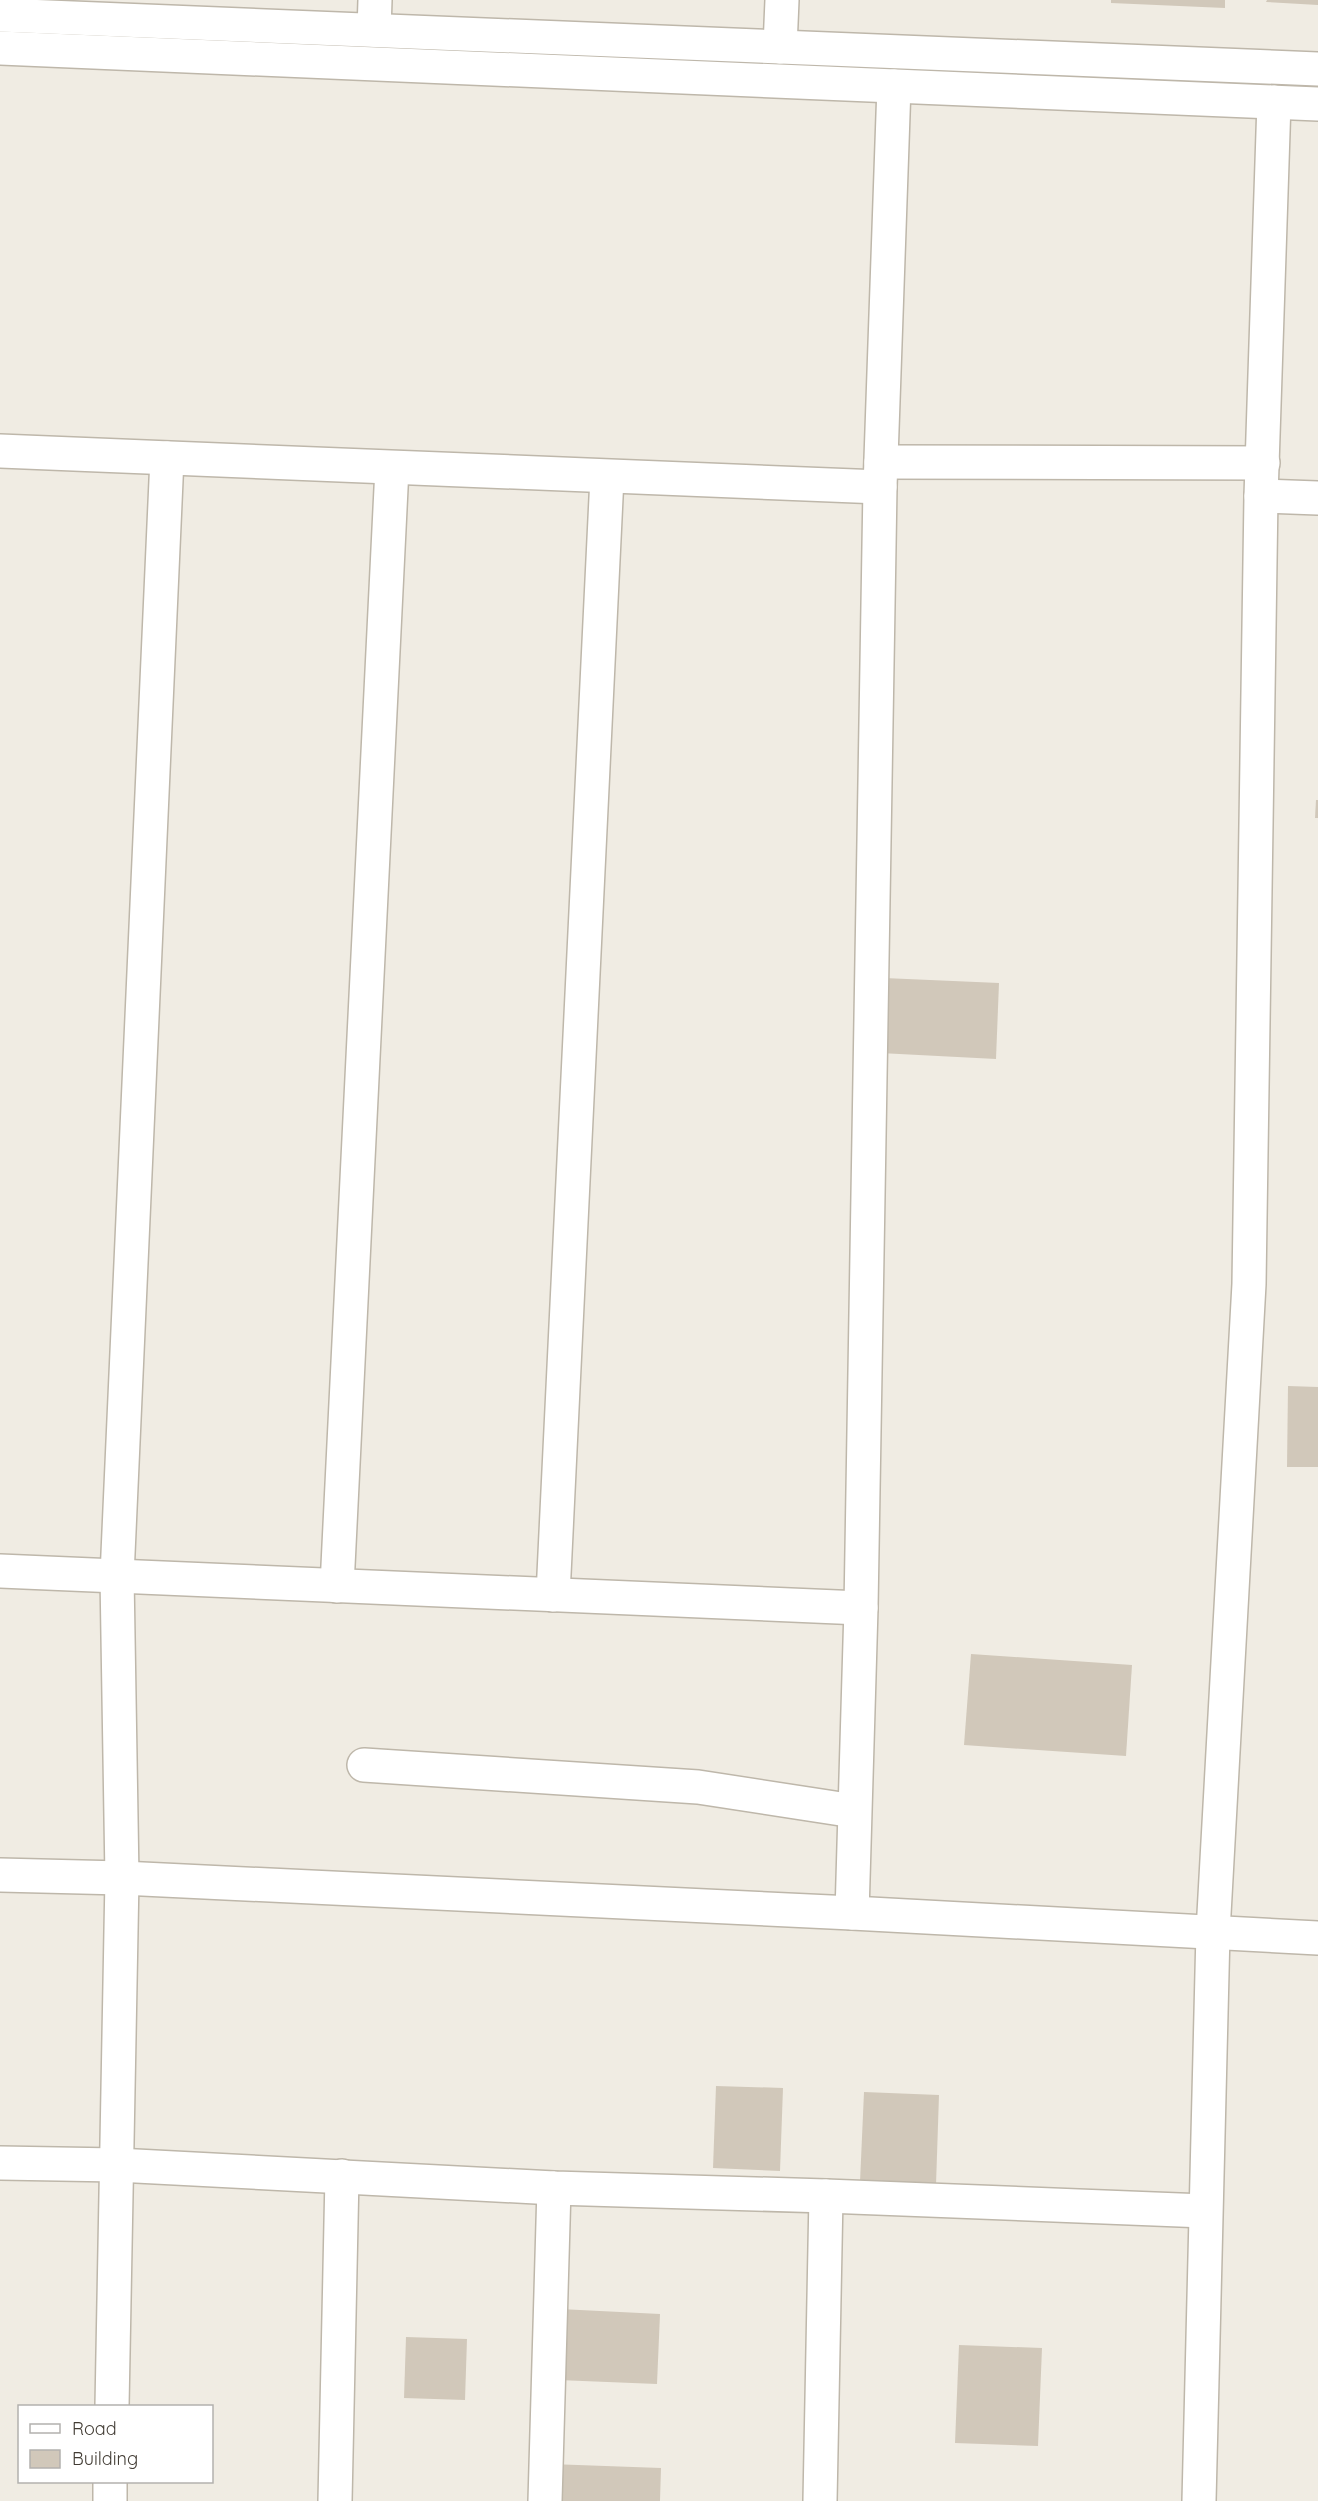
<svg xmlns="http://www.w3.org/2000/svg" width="1318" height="2501" viewBox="0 0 1318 2501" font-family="Quicksand,sans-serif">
  <rect width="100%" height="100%" fill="#f0ece3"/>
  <g fill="#d1c8ba">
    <polygon points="1111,0 1225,0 1225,8 1111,3"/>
    <polygon points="1267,0 1318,0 1318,5 1266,2"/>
    <polygon points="1316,800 1318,800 1318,818 1315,818"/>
    <polygon points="884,978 999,983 996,1059 880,1053"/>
    <polygon points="1288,1386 1318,1387 1318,1467 1287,1467"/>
    <polygon points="971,1654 1132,1665 1126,1756 964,1745"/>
    <polygon points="716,2086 783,2088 780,2171 713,2168"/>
    <polygon points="864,2092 939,2095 936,2185 860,2182"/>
    <polygon points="560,2309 660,2314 657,2384 558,2380"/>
    <polygon points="406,2337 467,2339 465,2400 404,2398"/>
    <polygon points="959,2345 1042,2348 1038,2446 955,2443"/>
    <polygon points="550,2464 661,2468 660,2501 548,2501"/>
  </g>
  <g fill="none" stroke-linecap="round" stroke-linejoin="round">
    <g stroke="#beb7aa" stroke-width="36">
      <g id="minor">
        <polyline points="374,30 375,0"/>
        <polyline points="780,47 782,0"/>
        <polyline points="0,451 880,487"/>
        <polyline points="881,462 1263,463"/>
        <polyline points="1261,496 1318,498"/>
        <polyline points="0,1571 861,1608"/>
        <polyline points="337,1586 392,468"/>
        <polyline points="553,1595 607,477"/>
        <polyline points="364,1765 698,1787 854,1811"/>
        <polyline points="0,1875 122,1878 852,1913 1318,1938"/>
        <polyline points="852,1913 861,1608 880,487 894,86"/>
        <polyline points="0,2163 117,2165 554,2188 826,2196 1205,2211"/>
        <polyline points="112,2406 122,1878 117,1576 167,458"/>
        <polyline points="110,2501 110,2482"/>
        <polyline points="335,2501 342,2176"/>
        <polyline points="545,2501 554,2188"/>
        <polyline points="820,2501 826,2196"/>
        <polyline points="1199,2501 1213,1932 1249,1284 1261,496 1274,102"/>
      </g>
    </g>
    <g stroke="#beb7aa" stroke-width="36">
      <g id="tertiary">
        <polyline points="0,15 1318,69"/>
        <polyline points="0,48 1318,104"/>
      </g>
    </g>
    <use href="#minor" stroke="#fff" stroke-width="33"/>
    <use href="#tertiary" stroke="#fff" stroke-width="33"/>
  </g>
  <rect x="18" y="2405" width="195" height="78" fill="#ffffff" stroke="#b3b1ae" stroke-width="1.5"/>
  <rect x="30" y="2424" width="30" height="9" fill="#ffffff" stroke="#b3b1ae" stroke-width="1.5"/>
  <text x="72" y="2435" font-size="18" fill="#423c34">Road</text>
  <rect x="30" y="2450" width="30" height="18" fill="#d1c8ba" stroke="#b3b1ae" stroke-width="1.5"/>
  <text x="72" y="2465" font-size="18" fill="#423c34">Building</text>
</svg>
